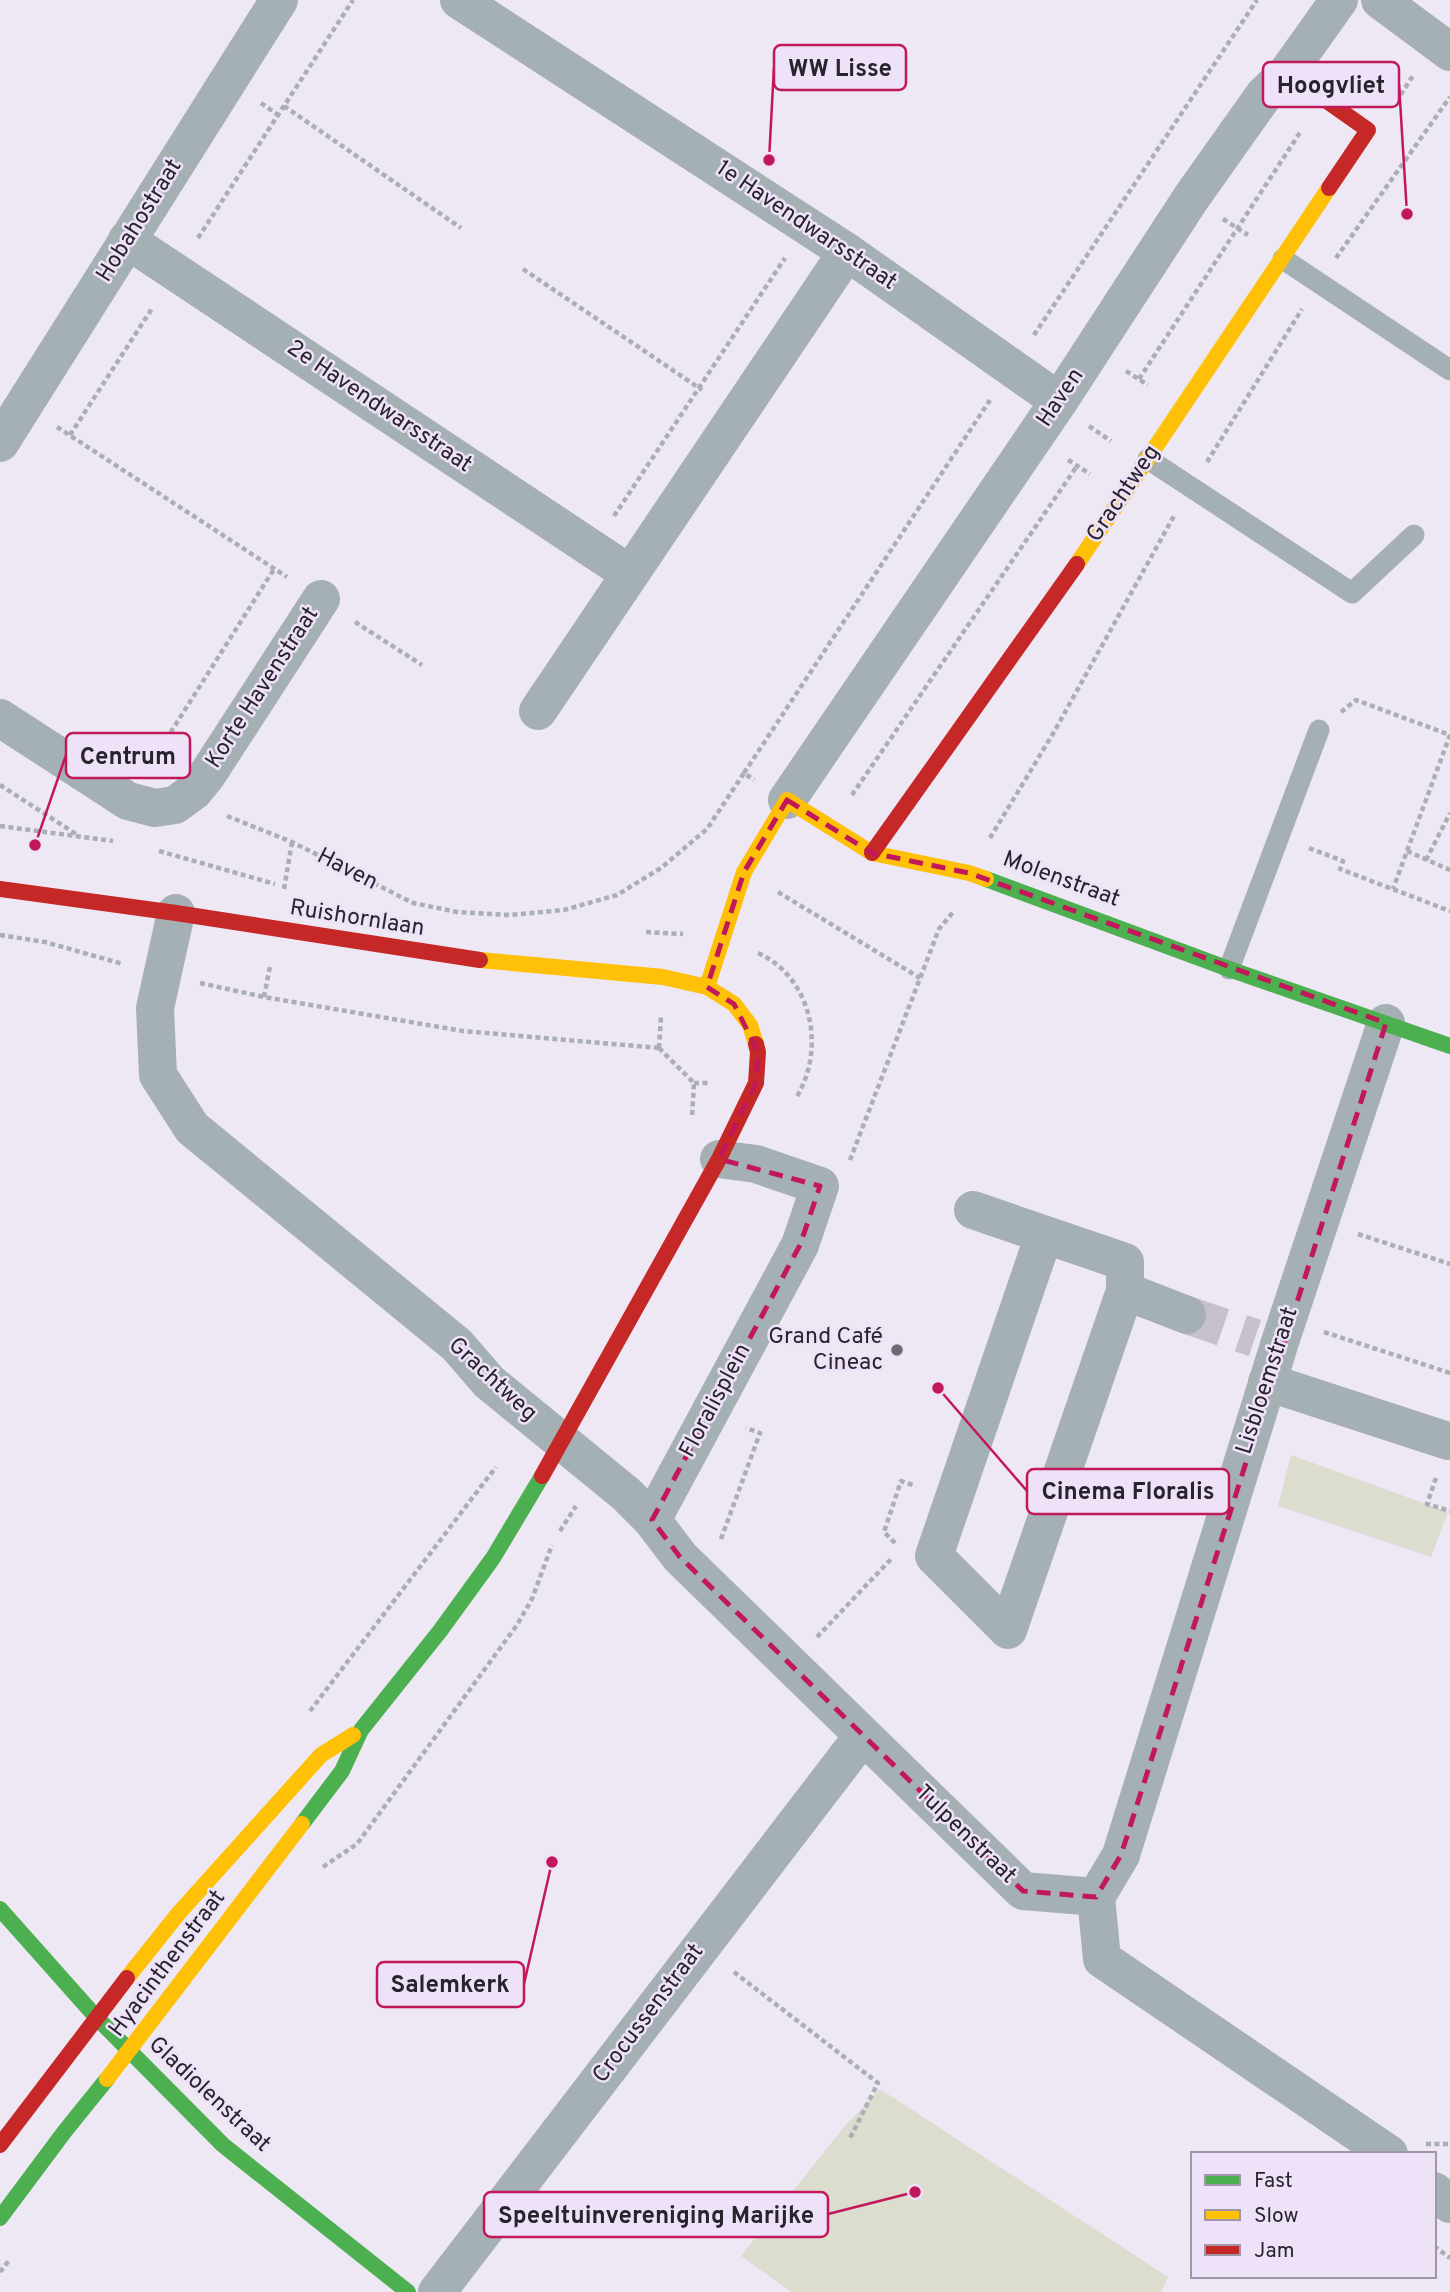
<svg xmlns="http://www.w3.org/2000/svg" width="1450" height="2292" viewBox="0 0 1450 2292" font-family="Overpass,sans-serif">
  <rect width="100%" height="100%" fill="#eee7f4"/>
  <g fill="#dcdccf">
    <polygon points="1291,1455 1448,1512 1431,1557 1278,1506"/>
    <polygon points="880,2089 1168,2277 1161,2292 791,2292 741,2256 844,2127"/>
  </g>
  <g fill="none" stroke-linecap="round" stroke-linejoin="round">
    <polyline stroke="#c6c0cc" stroke-width="38" stroke-dasharray="38 19" stroke-linecap="butt" points="1187,1315 1255,1338"/>
    <g stroke="#a9afb5" stroke-width="4.5" stroke-dasharray="5 3.5" stroke-linecap="butt">
      <polyline points="1396,102 1414,74"/>
      <polyline points="261,103 278,115"/>
      <polyline points="284,106 461,228"/>
      <polyline points="1223,219 1248,235"/>
      <polyline points="198,238 353,0"/>
      <polyline points="1336,258 1450,97"/>
      <polyline points="523,269 702,390"/>
      <polyline points="1034,335 1257,0"/>
      <polyline points="1126,371 1148,385"/>
      <polyline points="1139,379 1301,131"/>
      <polyline points="1089,426 1111,441"/>
      <polyline points="57,427 287,577"/>
      <polyline points="70,435 153,307"/>
      <polyline points="1068,460 1090,474"/>
      <polyline points="1207,462 1302,309"/>
      <polyline points="614,516 785,258"/>
      <polyline points="355,622 422,665"/>
      <polyline points="1341,712 1356,700 1450,735 1393,889"/>
      <polyline points="157,754 274,569"/>
      <polyline points="744,773 990,400"/>
      <polyline points="0,785 76,834"/>
      <polyline points="852,795 1077,466"/>
      <polyline points="227,816 292,842 413,903 457,912 509,915 564,910 617,895 661,868 707,829 744,773 754,780"/>
      <polyline points="0,826 113,841"/>
      <polyline points="990,838 1054,732 1175,514"/>
      <polyline points="1309,848 1343,861 1340,869 1450,911"/>
      <polyline points="159,851 275,884"/>
      <polyline points="1407,851 1450,870"/>
      <polyline points="1426,860 1450,813"/>
      <polyline points="284,889 292,842"/>
      <polyline points="778,892 920,978"/>
      <polyline points="646,932 683,934"/>
      <polyline points="0,935 45,942 123,964"/>
      <path d="M 758,953 C 813,978 826,1050 796,1098"/>
      <polyline points="200,983 264,997 463,1031 659,1048"/>
      <polyline points="264,997 270,966"/>
      <polyline points="659,1048 694,1083 692,1118"/>
      <polyline points="659,1048 661,1017"/>
      <polyline points="694,1083 710,1083"/>
      <polyline points="850,1160 939,929 954,911"/>
      <polyline points="1358,1234 1450,1264"/>
      <polyline points="1324,1332 1450,1373"/>
      <polyline points="1436,1478 1427,1504 1450,1511"/>
      <polyline points="560,1531 576,1506"/>
      <polyline points="721,1539 760,1433 746,1428"/>
      <polyline points="895,1543 884,1532 901,1481 916,1486"/>
      <polyline points="817,1637 893,1557"/>
      <polyline points="310,1711 496,1467"/>
      <polyline points="323,1867 357,1844 517,1625 532,1599 552,1545"/>
      <polyline points="734,1972 878,2083 850,2138"/>
      <polyline points="1426,2144 1450,2144"/>
      <polyline points="1434,2246 1450,2258"/>
      <polyline points="0,2272 10,2259"/>
    </g>
    <g stroke="#a4b0b4" stroke-width="21">
      <polyline points="1283,259 1450,370"/>
      <polyline points="1148,459 1352,593 1414,535"/>
      <polyline points="1229,969 1319,730"/>
    </g>
    <g stroke="#a4b0b4" stroke-width="38">
      <polyline points="459,0 847,252 1059,401"/>
      <polyline points="1380,0 1450,52"/>
      <polyline points="127,240 630,574"/>
      <polyline points="0,443 279,0"/>
      <polyline points="538,711 847,252"/>
      <polyline points="0,718 128,801 155,808 175,805 194,791 207,775 321,599"/>
      <polyline points="787,800 1059,401 1191,198 1264,95 1287,73 1339,0"/>
      <polyline points="176,913 155,1008 158,1075 192,1128 457,1345 489,1382 626,1494 652,1520 680,1557 1023,1891 1096,1897"/>
      <polyline points="973,1210 1125,1262 1125,1291 1008,1630 934,1556 1044,1235"/>
      <polyline points="1125,1291 1187,1315"/>
      <polyline points="1267,1382 1448,1441"/>
      <polyline points="652,1520 800,1245 820,1186 756,1164 719,1159"/>
      <polyline points="1096,1897 1121,1855 1279,1345 1386,1023"/>
      <polyline points="1096,1897 1102,1959 1389,2154"/>
      <polyline points="1434,2191 1450,2204"/>
      <polyline points="437,2292 862,1737"/>
    </g>
    <g stroke="#4caf50" stroke-width="16">
      <polyline points="986,879 1229,969 1450,1046"/>
      <polyline points="302,1824 342,1771 361,1730 440,1631 493,1558 542,1476"/>
      <polyline points="0,1909 96,2017 223,2145 408,2292"/>
      <polyline points="0,2218 65,2131 107,2079"/>
    </g>
    <g stroke="#ffc107" stroke-width="16">
      <polyline points="1077,564 1329,188"/>
      <polyline points="480,960 663,977 707,987 734,1004 750,1025 756,1044"/>
      <polyline points="707,987 744,872 787,800 872,853 969,873 986,879"/>
      <polyline points="127,1978 178,1914 321,1755 353,1735"/>
      <polyline points="107,2079 302,1824"/>
    </g>
    <g stroke="#c62828" stroke-width="16">
      <polyline points="1287,73 1368,130 1329,188"/>
      <polyline points="872,853 1077,564"/>
      <polyline points="0,889 176,913 480,960"/>
      <polyline points="542,1476 719,1159 756,1083 758,1052 756,1044"/>
      <polyline points="0,2145 127,1978"/>
    </g>
  </g>
  <path fill="none" stroke="#c2185b" stroke-width="5" stroke-dasharray="14 9" stroke-linejoin="round" d="M 787,800 L 872,853 L 969,873 L 1386,1023 L 1121,1855 L 1096,1897 L 1023,1891 L 680,1557 L 652,1520 L 800,1245 L 820,1186 L 719,1159 L 756,1083 L 758,1052 L 734,1004 L 707,987 L 744,872 Z"/>
  <circle fill="#6d6872" stroke="#eee2f9" stroke-width="2.5" cx="897" cy="1350" r="7"/>
  <g text-anchor="middle" dominant-baseline="central" stroke-width="5" stroke-linejoin="round" paint-order="stroke">
    <g font-size="23" fill="#28232c" stroke="#eee2f9">
      <text transform="translate(140 221) rotate(-58)">Hobahostraat</text>
      <text transform="translate(806 226) rotate(34)">1e Havendwarsstraat</text>
      <text transform="translate(1061 398) rotate(-56)">Haven</text>
      <text transform="translate(379 407) rotate(34)">2e Havendwarsstraat</text>
      <text transform="translate(1124 494) rotate(-56)">Grachtweg</text>
      <text transform="translate(263 688) rotate(-57)">Korte Havenstraat</text>
      <text transform="translate(347 870) rotate(27)">Haven</text>
      <text transform="translate(1061 880) rotate(20)">Molenstraat</text>
      <text transform="translate(357 919) rotate(9)">Ruishornlaan</text>
      <text transform="translate(492 1380) rotate(43)">Grachtweg</text>
      <text transform="translate(1268 1381) rotate(-72)">Lisbloemstraat</text>
      <text transform="translate(716 1401) rotate(-62)">Floralisplein</text>
      <text transform="translate(965 1835) rotate(44)">Tulpenstraat</text>
      <text transform="translate(168 1964) rotate(-53)">Hyacinthenstraat</text>
      <text transform="translate(649 2014) rotate(-53)">Crocussenstraat</text>
      <text transform="translate(209 2095) rotate(43)">Gladiolenstraat</text>
    </g>
    <g font-size="23" fill="#28232c" stroke="#eee2f9" text-anchor="end">
      <text x="883" y="1337">Grand Café<tspan x="883" dy="26">Cineac</tspan></text>
    </g>
  </g>
  <path fill="none" stroke="#c2185b" stroke-width="2.5" d="M769 160L774 67M1407 214L1399 84M35 845L66 755M938 1388L1027 1491M552 1862L524 1984M915 2192L828 2214"/>
  <g fill="#c2185b" stroke="#eee2f9" stroke-width="2.5">
    <circle cx="769" cy="160" r="7"/>
    <circle cx="1407" cy="214" r="7"/>
    <circle cx="35" cy="845" r="7"/>
    <circle cx="938" cy="1388" r="7"/>
    <circle cx="552" cy="1862" r="7"/>
    <circle cx="915" cy="2192" r="7"/>
  </g>
  <g fill="#eee2f9" stroke="#c2185b" stroke-width="2.5">
    <rect x="774" y="45" width="132" height="45" rx="7"/>
    <rect x="1263" y="62" width="136" height="45" rx="7"/>
    <rect x="66" y="733" width="124" height="45" rx="7"/>
    <rect x="1027" y="1469" width="202" height="45" rx="7"/>
    <rect x="377" y="1962" width="147" height="45" rx="7"/>
    <rect x="484" y="2192" width="344" height="45" rx="7"/>
  </g>
  <g font-size="24" text-anchor="middle" font-weight="bold" fill="#28232c">
    <text x="840" y="76">WW Lisse</text>
    <text x="1331" y="93">Hoogvliet</text>
    <text x="128" y="764">Centrum</text>
    <text x="1128" y="1499">Cinema Floralis</text>
    <text x="450" y="1992">Salemkerk</text>
    <text x="656" y="2223">Speeltuinvereniging Marijke</text>
  </g>
  <rect x="1191" y="2152" width="245" height="126" fill="#eee2f9" stroke="#9f96a7" stroke-width="2"/>
  <rect x="1205" y="2175" width="35" height="10" fill="#4caf50" stroke="#9f96a7" stroke-width="2"/>
  <text x="1254" y="2187" font-size="21" fill="#28232c">Fast</text>
  <rect x="1205" y="2210" width="35" height="10" fill="#ffc107" stroke="#9f96a7" stroke-width="2"/>
  <text x="1254" y="2222" font-size="21" fill="#28232c">Slow</text>
  <rect x="1205" y="2245" width="35" height="10" fill="#c62828" stroke="#9f96a7" stroke-width="2"/>
  <text x="1254" y="2257" font-size="21" fill="#28232c">Jam</text>
</svg>
